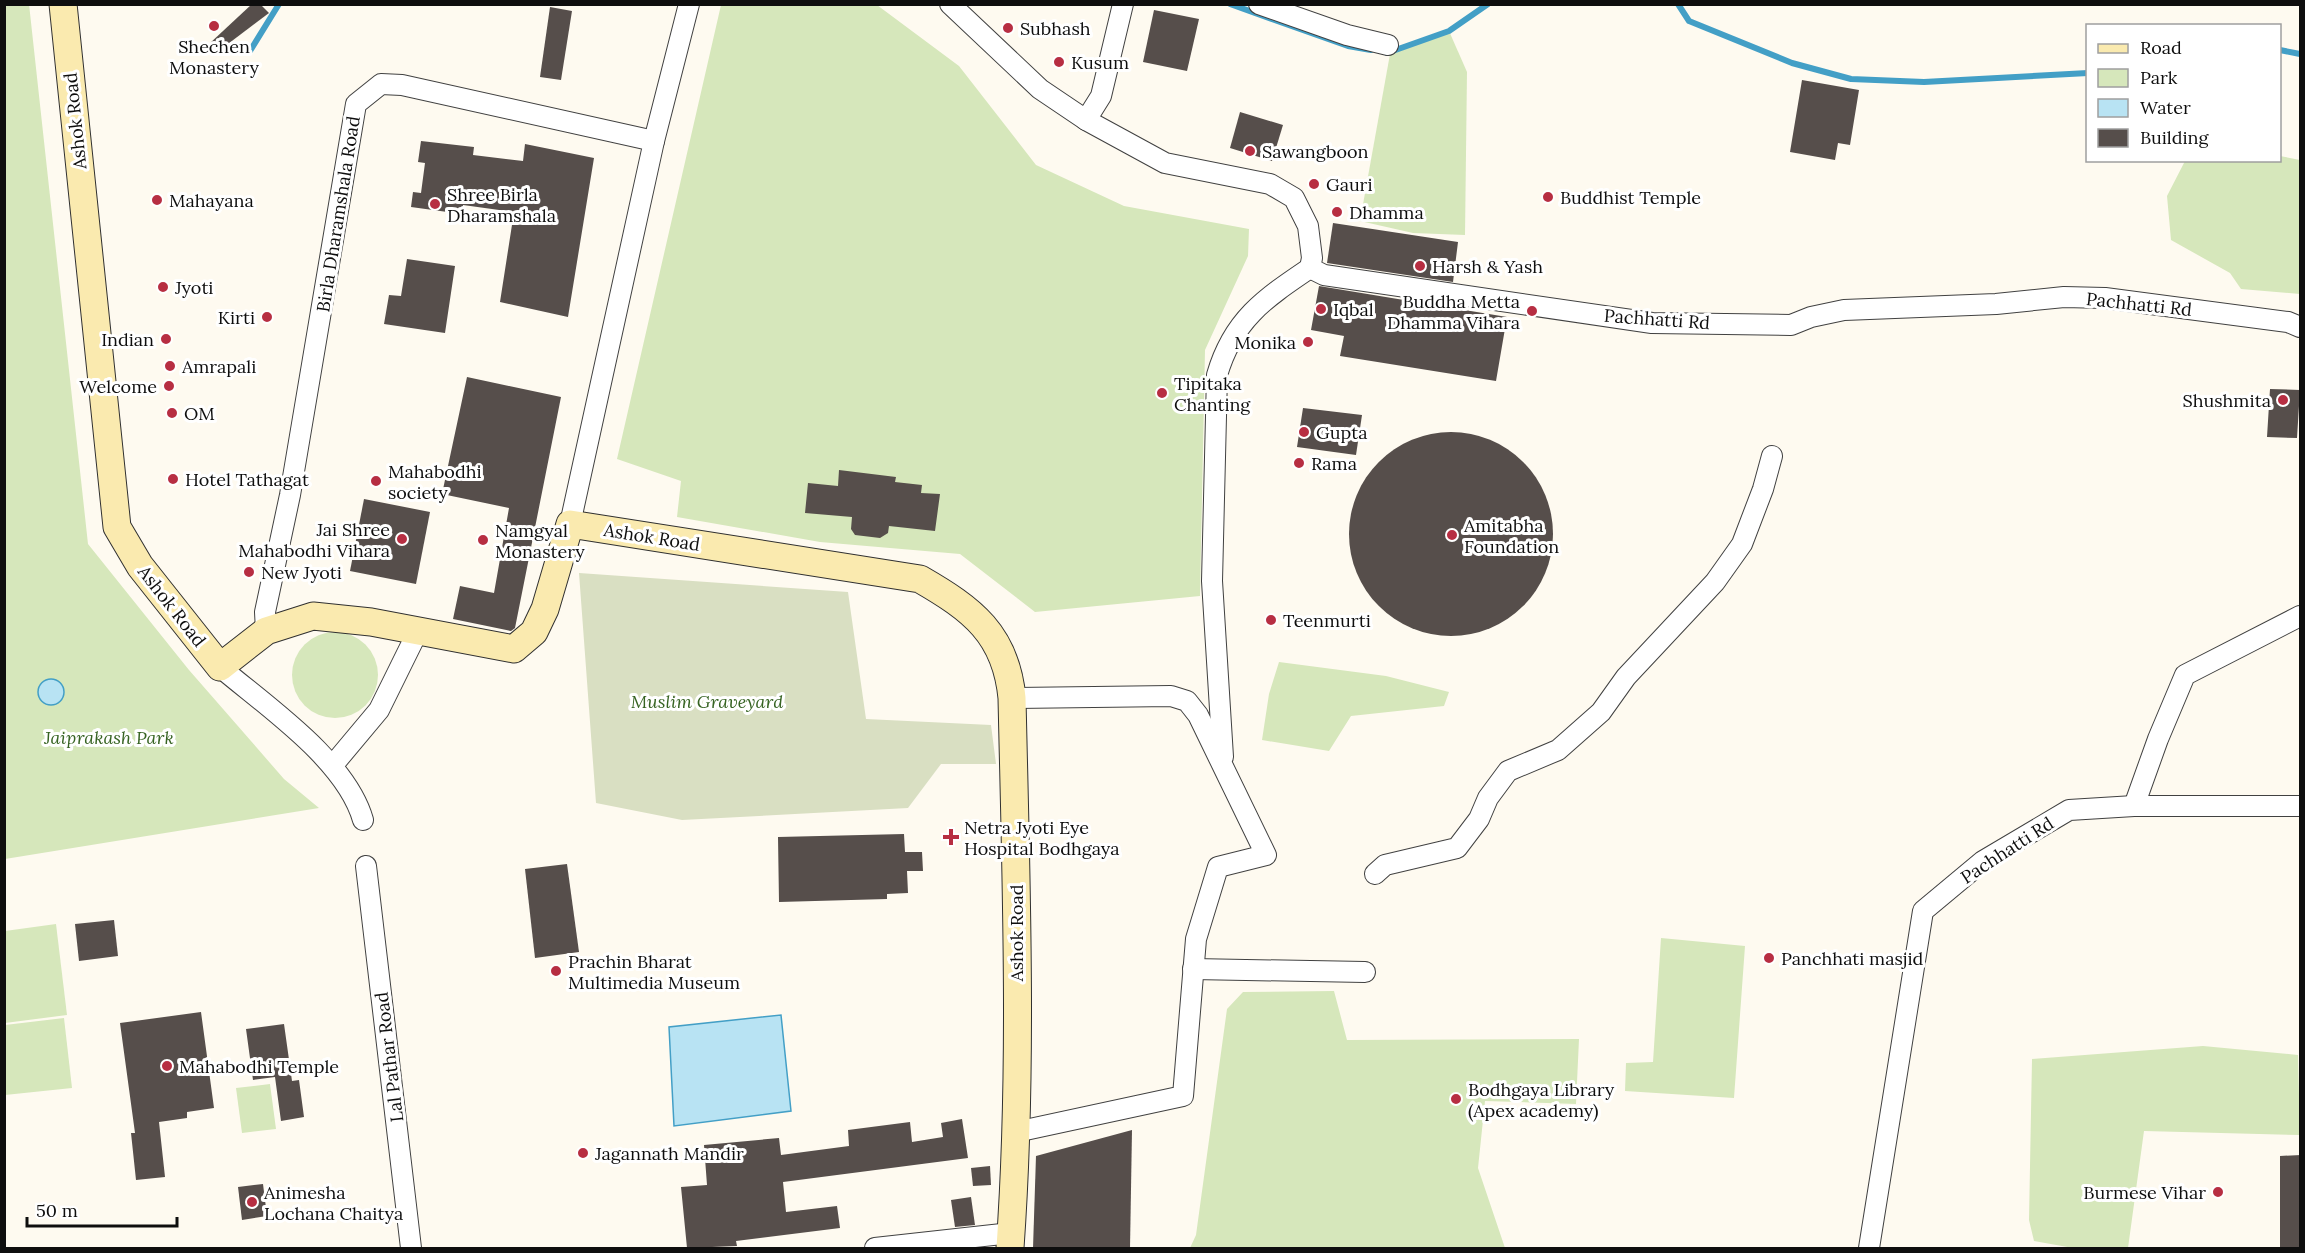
<svg xmlns="http://www.w3.org/2000/svg" width="2305" height="1253" viewBox="0 0 2305 1253" font-family="Lora,serif">
  <rect width="100%" height="100%" fill="#fefaf0"/>
  <g fill="#d6e7bb">
    <polygon points="29,4 88,544 189,670 284,779 319,808 5,859 4,5"/>
    <polygon points="721,5 877,5 959,66 1036,165 1124,206 1249,229 1248,256 1205,350 1200,596 1035,612 960,554 820,542 677,517 681,481 617,459"/>
    <polygon points="1449,31 1467,72 1465,235 1413,233 1360,221 1390,54"/>
    <polygon points="2280,156 2300,160 2300,294 2241,289 2230,273 2171,240 2167,196 2185,161 2280,160"/>
    <circle cx="335" cy="675" r="43"/>
    <polygon points="1279,662 1386,676 1449,692 1444,706 1351,716 1329,751 1262,740 1269,694"/>
    <polygon points="56,924 67,1015 5,1023 5,931"/>
    <polygon points="1661,938 1745,946 1734,1098 1625,1091 1626,1063 1653,1062"/>
    <polygon points="1334,991 1347,1040 1579,1039 1576,1104 1485,1101 1478,1168 1505,1248 1190,1248 1196,1235 1227,1009 1243,992"/>
    <polygon points="64,1018 72,1088 5,1095 5,1025"/>
    <polygon points="2203,1046 2298,1055 2300,1135 2144,1131 2128,1248 2073,1248 2034,1241 2029,1220 2032,1059"/>
    <polygon points="270,1084 276,1129 242,1133 236,1088"/>
  </g>
  <polygon fill="#d9dfc2" points="579,573 848,592 866,719 991,725 996,764 941,764 908,808 682,820 596,803"/>
  <g fill="#b8e3f3" stroke="#439fc6" stroke-width="1.5">
    <circle cx="51" cy="692" r="13"/>
    <polygon points="781,1015 791,1111 674,1126 669,1027"/>
  </g>
  <g fill="none" stroke-linecap="round" stroke-linejoin="round">
    <g stroke="#439fc6" stroke-width="6">
      <polyline points="1230,4 1348,46 1371,50"/>
      <polyline points="1678,4 1689,21 1792,63 1851,79 1924,82 2088,73"/>
      <polyline points="2280,50 2300,54"/>
      <polyline points="250,51 279,4"/>
      <polyline points="1387,53 1449,31 1488,4"/>
    </g>
  </g>
  <g fill="#564e4b">
    <polygon points="252,4 260,4 269,13 216,53 209,44"/>
    <polygon points="550,7 572,11 561,80 540,77"/>
    <polygon points="1154,10 1199,19 1187,71 1143,62"/>
    <polygon points="1802,80 1859,90 1850,145 1838,143 1835,160 1790,152"/>
    <polygon points="1240,112 1283,125 1272,161 1230,148"/>
    <polygon points="421,141 474,147 473,155 523,161 525,144 594,158 568,317 500,302 514,212 463,205 462,214 411,207 413,192 421,193 425,163 418,162"/>
    <polygon points="1333,223 1458,242 1453,282 1327,263"/>
    <polygon points="407,259 455,266 445,333 384,324 389,295 401,296"/>
    <polygon points="1319,286 1507,317 1496,381 1340,356 1344,336 1311,330"/>
    <polygon points="467,377 561,397 515,628 511,631 453,619 460,586 494,593 509,508 442,494"/>
    <polygon points="2270,389 2300,390 2297,438 2267,437"/>
    <polygon points="1303,408 1362,415 1356,455 1297,447"/>
    <circle cx="1451" cy="534" r="102"/>
    <polygon points="839,470 896,477 895,482 922,485 921,493 940,494 935,531 889,526 888,533 880,538 855,535 851,529 852,517 805,513 808,483 838,486"/>
    <polygon points="364,499 430,512 416,584 350,571"/>
    <polygon points="904,834 905,852 922,852 923,871 907,871 908,893 887,894 887,899 779,902 778,837"/>
    <polygon points="567,864 579,952 535,958 525,869"/>
    <polygon points="114,920 118,956 79,961 75,924"/>
    <polygon points="201,1012 214,1108 187,1112 187,1118 159,1122 165,1177 136,1180 131,1133 135,1133 120,1023"/>
    <polygon points="284,1024 292,1081 299,1080 304,1117 281,1121 275,1077 253,1080 246,1029"/>
    <polygon points="962,1119 968,1158 783,1182 786,1212 837,1206 840,1228 736,1241 737,1246 687,1248 681,1187 707,1185 704,1145 779,1138 781,1155 849,1146 848,1130 910,1122 912,1142 943,1137 941,1123"/>
    <polygon points="1132,1130 1130,1248 1033,1248 1036,1156"/>
    <polygon points="2301,1155 2301,1248 2280,1248 2280,1156"/>
    <polygon points="990,1166 991,1185 973,1186 971,1168"/>
    <polygon points="263,1184 267,1216 242,1220 238,1187"/>
    <polygon points="971,1197 975,1225 955,1227 951,1200"/>
  </g>
  <g fill="none" stroke-linecap="round" stroke-linejoin="round">
    <g stroke="#414141" stroke-width="22">
      <g id="street">
        <polyline points="950,4 1040,89 1086,120 1165,163 1270,184 1294,198 1308,226 1312,258 1310,268 1324,275 1652,323 1791,325 1811,317 1844,310 1996,304 2064,297 2105,298 2288,322 2300,327"/>
        <polyline points="1259,4 1347,35 1388,45"/>
        <polyline points="1086,120 1101,96 1123,4"/>
        <polyline points="570,524 654,141 689,4"/>
        <polyline points="266,631 265,612 290,495 356,104 381,84 402,85 654,141"/>
        <path d="M 220,667 C 267,707 346,760 363,820"/>
        <polyline points="1012,698 1171,696 1187,701 1198,715 1266,855 1218,867 1196,939 1183,1096 1016,1132"/>
        <path d="M 1223,757 L 1212,581 L 1217,375 C 1233,320 1264,299 1310,268"/>
        <polyline points="333,765 379,710 418,631"/>
        <polyline points="2134,806 2158,739 2185,675 2300,616"/>
        <polyline points="366,866 411,1248"/>
        <polyline points="1375,874 1385,865 1457,848 1479,819 1488,798 1508,771 1558,750 1601,712 1626,677 1715,582 1742,544 1763,489 1772,456"/>
        <polyline points="1193,969 1365,972"/>
        <polyline points="875,1248 1011,1233"/>
        <polyline points="1869,1248 1923,911 1983,861 2069,810 2134,806 2300,806"/>
      </g>
    </g>
    <g stroke="#303030" stroke-width="29">
      <path id="secondary" d="M 63,4 L 117,527 L 140,566 L 220,667 L 266,631 L 313,616 L 371,622 L 514,649 L 534,632 L 545,609 L 570,524 L 920,579 C 972,609 1006,634 1012,698 C 1016,881 1023,1066 1010,1248"/>
    </g>
    <use href="#street" stroke="#fff" stroke-width="20"/>
    <use href="#secondary" stroke="#faeaaf" stroke-width="27"/>
  </g>
  <g fill="#b72e42" stroke="#fff" stroke-width="2">
    <circle cx="214" cy="26" r="6"/>
    <circle cx="1008" cy="28" r="6"/>
    <circle cx="1059" cy="62" r="6"/>
    <circle cx="1250" cy="151" r="6"/>
    <circle cx="1314" cy="184" r="6"/>
    <circle cx="1548" cy="197" r="6"/>
    <circle cx="157" cy="200" r="6"/>
    <circle cx="435" cy="204" r="6"/>
    <circle cx="1337" cy="212" r="6"/>
    <circle cx="1420" cy="266" r="6"/>
    <circle cx="163" cy="287" r="6"/>
    <circle cx="1321" cy="309" r="6"/>
    <circle cx="1532" cy="311" r="6"/>
    <circle cx="267" cy="317" r="6"/>
    <circle cx="166" cy="339" r="6"/>
    <circle cx="1308" cy="342" r="6"/>
    <circle cx="170" cy="366" r="6"/>
    <circle cx="169" cy="386" r="6"/>
    <circle cx="1162" cy="393" r="6"/>
    <circle cx="2283" cy="400" r="6"/>
    <circle cx="172" cy="413" r="6"/>
    <circle cx="1304" cy="432" r="6"/>
    <circle cx="1299" cy="463" r="6"/>
    <circle cx="173" cy="479" r="6"/>
    <circle cx="376" cy="481" r="6"/>
    <circle cx="1452" cy="535" r="6"/>
    <circle cx="402" cy="539" r="6"/>
    <circle cx="483" cy="540" r="6"/>
    <circle cx="249" cy="572" r="6"/>
    <circle cx="1271" cy="620" r="6"/>
    <path d="M948 828h6v6h6v6h-6v6h-6v-6h-6v-6h6z"/>
    <circle cx="1769" cy="958" r="6"/>
    <circle cx="556" cy="971" r="6"/>
    <circle cx="167" cy="1066" r="6"/>
    <circle cx="1456" cy="1099" r="6"/>
    <circle cx="583" cy="1153" r="6"/>
    <circle cx="2218" cy="1192" r="6"/>
    <circle cx="252" cy="1202" r="6"/>
  </g>
  <g text-anchor="middle" dominant-baseline="central" stroke-width="6" stroke-linejoin="round" paint-order="stroke">
    <g font-size="18" fill="#0e0e0e" stroke="#fff" text-anchor="start">
      <text x="1020" y="28">Subhash</text>
      <text x="214" y="46" text-anchor="middle">Shechen<tspan x="214" dy="21">Monastery</tspan></text>
      <text x="1071" y="62">Kusum</text>
      <text x="1262" y="151">Sawangboon</text>
      <text x="1326" y="184">Gauri</text>
      <text x="447" y="194">Shree Birla<tspan x="447" dy="21">Dharamshala</tspan></text>
      <text x="1560" y="197">Buddhist Temple</text>
      <text x="169" y="200">Mahayana</text>
      <text x="1349" y="212">Dhamma</text>
      <text x="1432" y="266">Harsh &amp; Yash</text>
      <text x="175" y="287">Jyoti</text>
      <text x="1520" y="301" text-anchor="end">Buddha Metta<tspan x="1520" dy="21">Dhamma Vihara</tspan></text>
      <text x="1333" y="309">Iqbal</text>
      <text x="255" y="317" text-anchor="end">Kirti</text>
      <text x="154" y="339" text-anchor="end">Indian</text>
      <text x="1296" y="342" text-anchor="end">Monika</text>
      <text x="182" y="366">Amrapali</text>
      <text x="1174" y="383">Tipitaka<tspan x="1174" dy="21">Chanting</tspan></text>
      <text x="157" y="386" text-anchor="end">Welcome</text>
      <text x="2271" y="400" text-anchor="end">Shushmita</text>
      <text x="184" y="413">OM</text>
      <text x="1316" y="432">Gupta</text>
      <text x="1311" y="463">Rama</text>
      <text x="388" y="471">Mahabodhi<tspan x="388" dy="21">society</tspan></text>
      <text x="185" y="479">Hotel Tathagat</text>
      <text x="1464" y="525">Amitabha<tspan x="1464" dy="21">Foundation</tspan></text>
      <text x="390" y="529" text-anchor="end">Jai Shree<tspan x="390" dy="21">Mahabodhi Vihara</tspan></text>
      <text x="495" y="530">Namgyal<tspan x="495" dy="21">Monastery</tspan></text>
      <text x="261" y="572">New Jyoti</text>
      <text x="1283" y="620">Teenmurti</text>
      <text x="964" y="827">Netra Jyoti Eye<tspan x="964" dy="21">Hospital Bodhgaya</tspan></text>
      <text x="1781" y="958">Panchhati masjid</text>
      <text x="568" y="961">Prachin Bharat<tspan x="568" dy="21">Multimedia Museum</tspan></text>
      <text x="179" y="1066">Mahabodhi Temple</text>
      <text x="1468" y="1089">Bodhgaya Library<tspan x="1468" dy="21">(Apex academy)</tspan></text>
      <text x="595" y="1153">Jagannath Mandir</text>
      <text x="264" y="1192">Animesha<tspan x="264" dy="21">Lochana Chaitya</tspan></text>
      <text x="2206" y="1192" text-anchor="end">Burmese Vihar</text>
    </g>
    <g font-size="18" fill="#0e0e0e" stroke="#fff">
      <text transform="translate(75 121) rotate(-96)">Ashok Road</text>
      <text transform="translate(338 214) rotate(-81)">Birla Dharamshala Road</text>
      <text transform="translate(2139 304) rotate(6)">Pachhatti Rd</text>
      <text transform="translate(1657 319) rotate(4)">Pachhatti Rd</text>
      <text transform="translate(652 537) rotate(9)">Ashok Road</text>
      <text transform="translate(172 606) rotate(52)">Ashok Road</text>
      <text transform="translate(2007 850) rotate(-33)">Pachhatti Rd</text>
      <text transform="translate(1016 933) rotate(-90)">Ashok Road</text>
      <text transform="translate(389 1057) rotate(-97)">Lal Pathar Road</text>
    </g>
    <g font-size="18" font-style="italic" fill="#366322" stroke="#fff">
      <text x="707" y="701">Muslim Graveyard</text>
      <text x="109" y="737">Jaiprakash Park</text>
    </g>
  </g>
  <rect width="2305" height="1253" fill="none" stroke="#0e0e0e" stroke-width="12"/>
  <rect x="2086" y="24" width="195" height="138" fill="#ffffff" stroke="#9f9f9f" stroke-width="1.5"/>
  <rect x="2098" y="44" width="30" height="9" fill="#faeaaf" stroke="#9f9f9f" stroke-width="1.5"/>
  <text x="2140" y="54" font-size="18" fill="#0e0e0e">Road</text>
  <rect x="2098" y="69" width="30" height="18" fill="#d6e7bb" stroke="#9f9f9f" stroke-width="1.5"/>
  <text x="2140" y="84" font-size="18" fill="#0e0e0e">Park</text>
  <rect x="2098" y="99" width="30" height="18" fill="#b8e3f3" stroke="#9f9f9f" stroke-width="1.5"/>
  <text x="2140" y="114" font-size="18" fill="#0e0e0e">Water</text>
  <rect x="2098" y="129" width="30" height="18" fill="#564e4b" stroke="#9f9f9f" stroke-width="1.5"/>
  <text x="2140" y="144" font-size="18" fill="#0e0e0e">Building</text>
  <path d="M27 1217v9h150v-9" fill="none" stroke="#0e0e0e" stroke-width="3"/>
  <text x="36" y="1217" font-size="18" fill="#0e0e0e" stroke="#ffffff" stroke-width="4.5" paint-order="stroke">50 m</text>
</svg>
